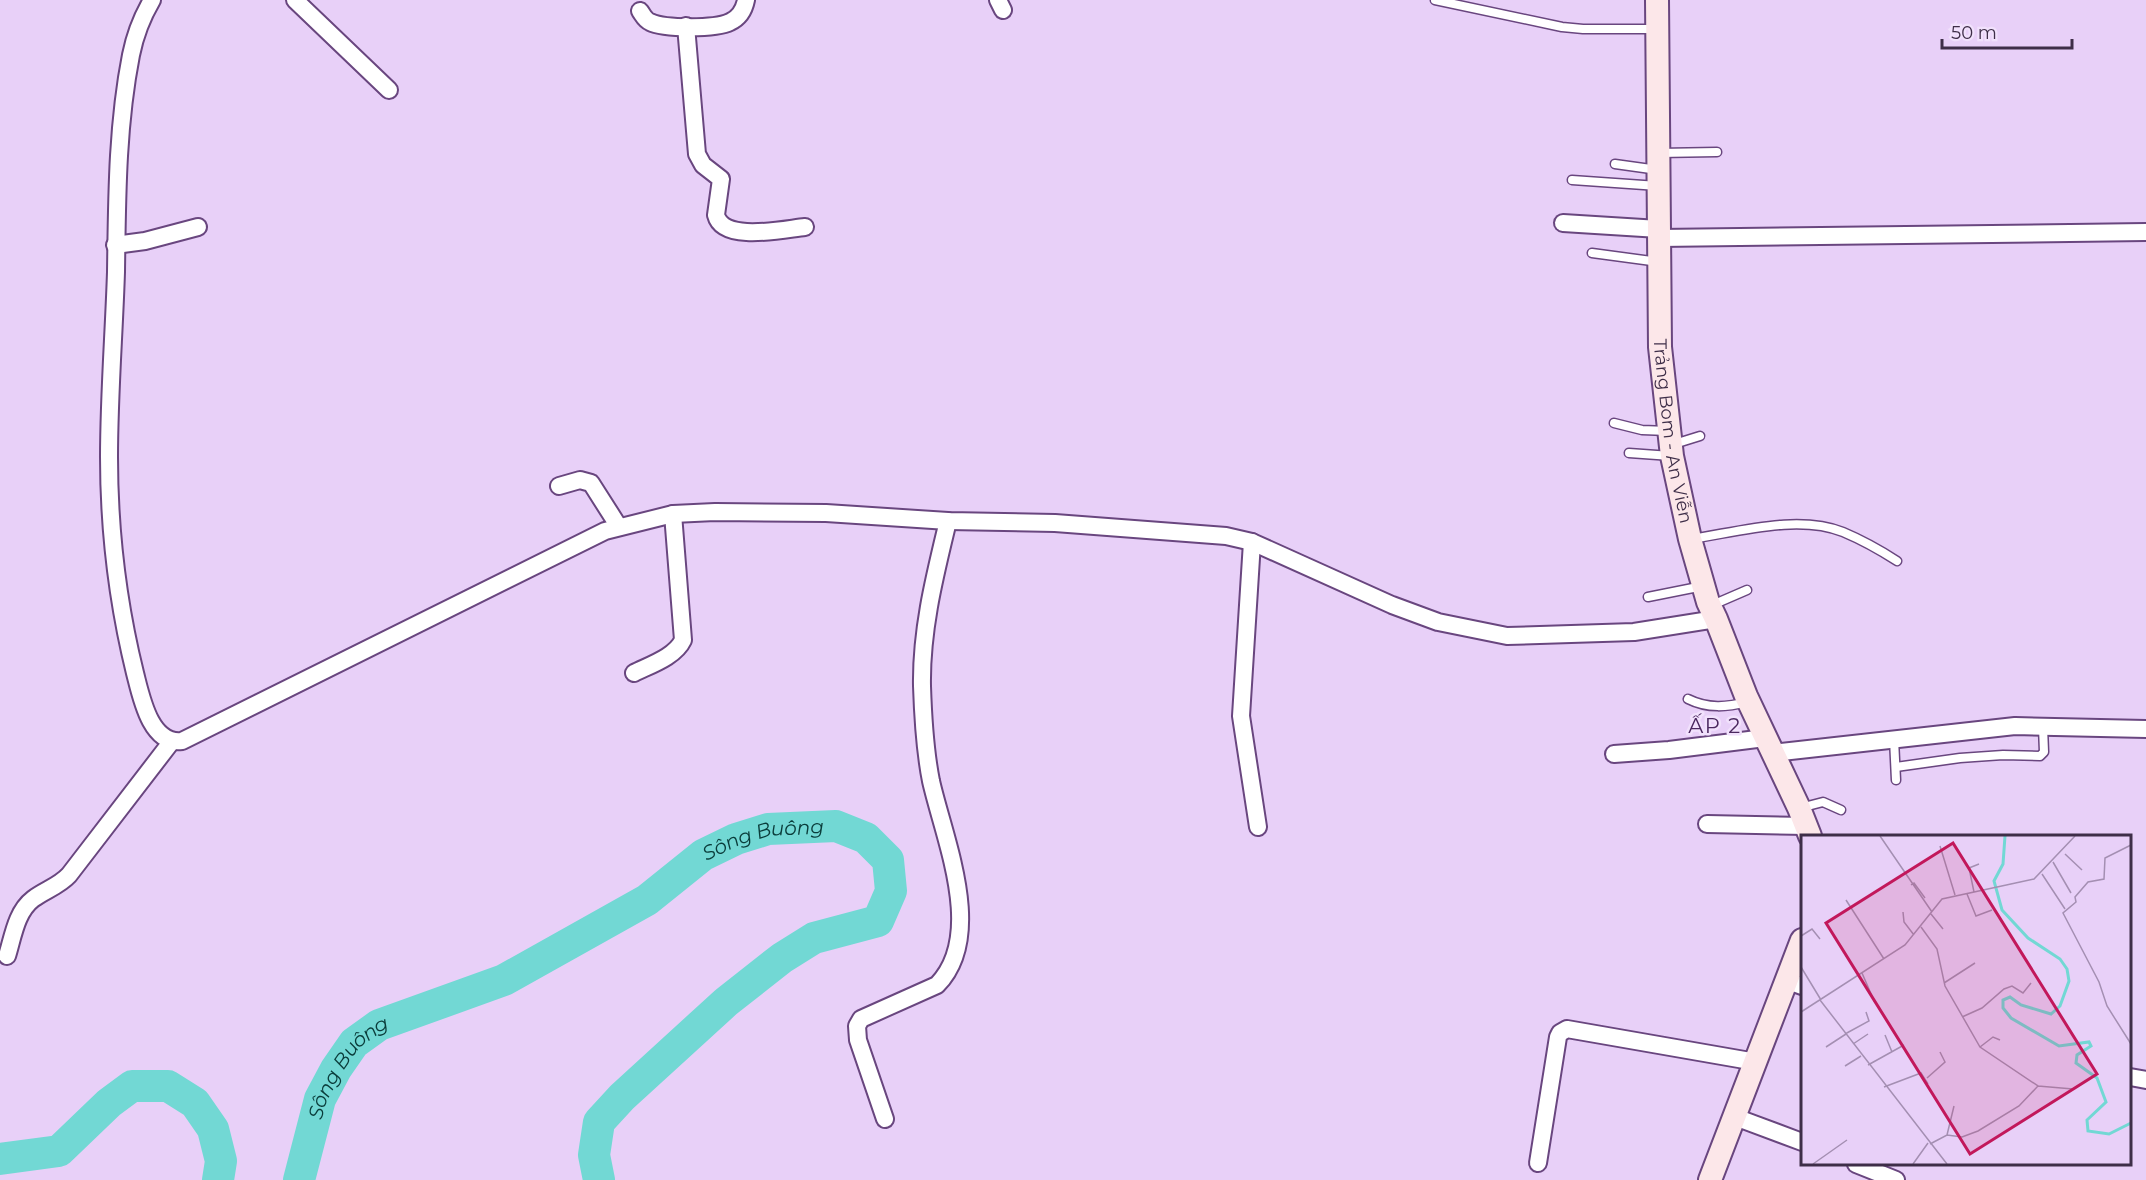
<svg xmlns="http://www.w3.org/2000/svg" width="2146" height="1180" viewBox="0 0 2146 1180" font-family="Montserrat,sans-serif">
  <rect width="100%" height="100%" fill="#e8d0f8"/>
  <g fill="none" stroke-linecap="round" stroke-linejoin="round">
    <g stroke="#72d8d4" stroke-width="32">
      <polyline points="0,1159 59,1151 109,1103 132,1086 168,1086 195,1103 213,1129 221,1161 218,1180"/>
      <path id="s1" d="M 299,1180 L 320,1099 L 336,1069 L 354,1043 L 379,1025 L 504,980 L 647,900 L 703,855 L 736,839 L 768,829 L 836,826 L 866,838 L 888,860 L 891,891 L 878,921 L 814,938 L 782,958 L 726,1002 L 622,1097 L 599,1122 L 594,1155 L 599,1180"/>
    </g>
    <g stroke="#69467f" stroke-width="11">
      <g id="lane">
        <polyline points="1435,0 1562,27 1583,29 1656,29"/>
        <polyline points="1659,153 1717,152"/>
        <polyline points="1615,164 1658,170"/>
        <polyline points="1572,180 1658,186"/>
        <polyline points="1592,253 1659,262"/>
        <polyline points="1614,423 1642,430 1668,431"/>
        <polyline points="1671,445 1700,436"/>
        <polyline points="1629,453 1671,456"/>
        <path d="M 1691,539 C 1738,532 1798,514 1843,532 C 1862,540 1880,550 1897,561"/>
        <polyline points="1648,597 1703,586"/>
        <polyline points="1710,606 1747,590"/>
        <path d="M 1688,699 C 1708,709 1727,707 1748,702"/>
        <polyline points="1894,739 1896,780"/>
        <polyline points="1896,767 1960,758 2003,755 2040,756 2044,752 2043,727"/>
        <polyline points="1800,808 1823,802 1841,810"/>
      </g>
    </g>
    <g stroke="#69467f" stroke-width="20">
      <g id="street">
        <path d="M 152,0 C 142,17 135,35 131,55 C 117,126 117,199 116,272 C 114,334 109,395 109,457 C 109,529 118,604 135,673 C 141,696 150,745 182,741 L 605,531 L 673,514 L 715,512 L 826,513 L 948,521 L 1055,523 L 1226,536 L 1252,542 L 1392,605 L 1438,622 L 1507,636 L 1634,632 L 1716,619"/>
        <polyline points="295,0 389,90"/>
        <polyline points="998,0 1003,10"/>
        <path d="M 640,11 C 643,15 645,20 650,22 C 664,29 716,29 730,22 C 739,18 744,10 746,0"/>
        <path d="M 686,26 L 697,154 L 703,165 L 721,179 L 716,215 C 723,243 784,229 805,227"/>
        <polyline points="1563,223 1659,229"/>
        <polyline points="1659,238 2146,232"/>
        <polyline points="115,245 145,241 198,227"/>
        <polyline points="559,486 580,480 591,483 619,527"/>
        <polyline points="1252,542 1241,716 1258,827"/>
        <path d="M 634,673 C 650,665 675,657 683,640 L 673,514"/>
        <polyline points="1772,753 2015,726 2146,729"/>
        <polyline points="1614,754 1669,750 1765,738"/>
        <polyline points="1707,824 1806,826"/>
        <path d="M 7,956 C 13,937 16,912 33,899 C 45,890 59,886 69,875 L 172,741"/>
        <polyline points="1788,981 1802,986"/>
        <polyline points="2130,1077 2146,1080"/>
        <polyline points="1735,1117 1802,1142"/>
        <path d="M 885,1119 L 858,1040 L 857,1026 L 861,1019 L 937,985 C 986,935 944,839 931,781 C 925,751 923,717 922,686 C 921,629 935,575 948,521"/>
        <polyline points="1538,1163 1558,1037 1560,1033 1567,1029 1756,1062"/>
        <polyline points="1856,1164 1896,1180"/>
      </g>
    </g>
    <g stroke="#69467f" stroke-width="26">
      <g id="secondary">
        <path id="s2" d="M 1657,0 L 1660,347 L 1672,456 L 1690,539 L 1708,602 L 1716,619 L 1746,696 L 1799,808 L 1810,836"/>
        <polyline points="1710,1180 1802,940"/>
      </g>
    </g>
    <use href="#lane" stroke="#fff" stroke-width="8"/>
    <use href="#street" stroke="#fff" stroke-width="16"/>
    <use href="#secondary" stroke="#fce7e9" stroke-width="22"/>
  </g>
  <g text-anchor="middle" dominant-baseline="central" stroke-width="5" stroke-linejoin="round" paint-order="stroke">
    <g font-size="18" fill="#3e2e48" stroke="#f1e1fc">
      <text stroke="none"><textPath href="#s2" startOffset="432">Trảng Bom - An Viễn</textPath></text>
    </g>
    <g font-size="20" font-style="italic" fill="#0a3c3a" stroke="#f1e1fc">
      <text stroke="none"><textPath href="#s1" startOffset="612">Sông Buông</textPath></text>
      <text stroke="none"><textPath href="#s1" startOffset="126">Sông Buông</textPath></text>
    </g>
    <g font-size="21" letter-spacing="1.5" fill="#4b285f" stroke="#f1e1fc">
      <text x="1715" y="725">ẤP 2</text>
    </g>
  </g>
  <g transform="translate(1801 835)">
    <rect width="330" height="330" fill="#e8d0f8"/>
    <path fill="none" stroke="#72d8d4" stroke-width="3" d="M 204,1 L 202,29 L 193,46 L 201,75 L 227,103 L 259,124 L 266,134 L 268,146 L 259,171 L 250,179 L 220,170 L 209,162 L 202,165 L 202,173 L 210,183 L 258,211 L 288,207 L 290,211 L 276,220 L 275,228 L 296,243 L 305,267 L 286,285 L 287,296 L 308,299 L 330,288"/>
    <path fill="none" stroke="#a48fb2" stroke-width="1.5" d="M 79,1 L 131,77M 330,10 L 304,23 L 303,44 L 287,47 L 274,62 L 275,67 L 262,78 L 298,147 L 306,171 L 330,209M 139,11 L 154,60M 264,19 L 281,35M 252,27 L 270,58M 241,39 L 264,74M 110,50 L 113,48 L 124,63M 173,57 L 168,33 L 178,29M 166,59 L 175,81 L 191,75M 45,65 L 83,124M 102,77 L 103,87 L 113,100M 130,79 L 142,94M 120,92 L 136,114 L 144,151 L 179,212 L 237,251 L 218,271 L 177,296 L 161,302 L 146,300 L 129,309M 0,101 L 11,94 L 19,104M 0,132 L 20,165M 61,138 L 74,168M 143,148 L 174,128M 19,165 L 146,329M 0,177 L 104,110 L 141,64 L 233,44 L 274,1M 161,182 L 181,173 L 203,154 L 211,151 L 222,158 L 230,148M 44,199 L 68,186 L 65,177M 84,200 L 91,217M 52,209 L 67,199M 25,212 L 45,199M 179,212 L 192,202 L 199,205M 67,230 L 103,210M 44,231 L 60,221M 126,243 L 144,227 L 139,217M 237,251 L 272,254M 83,252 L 120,238 L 127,249M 146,300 L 153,271M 12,329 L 46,305M 112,329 L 127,308"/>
    <path fill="#c2185b" fill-opacity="0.15" stroke="#c2185b" stroke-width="3" d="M 152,8 L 296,239 L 169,319 L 25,88 Z"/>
    <rect width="330" height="330" fill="none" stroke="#3e2e48" stroke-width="3"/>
  </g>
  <path d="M1942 39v9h130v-9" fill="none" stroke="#3e2e48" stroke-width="3"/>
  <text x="1951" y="39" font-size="18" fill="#3e2e48" stroke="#f1e1fc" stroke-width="4.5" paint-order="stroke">50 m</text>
</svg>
